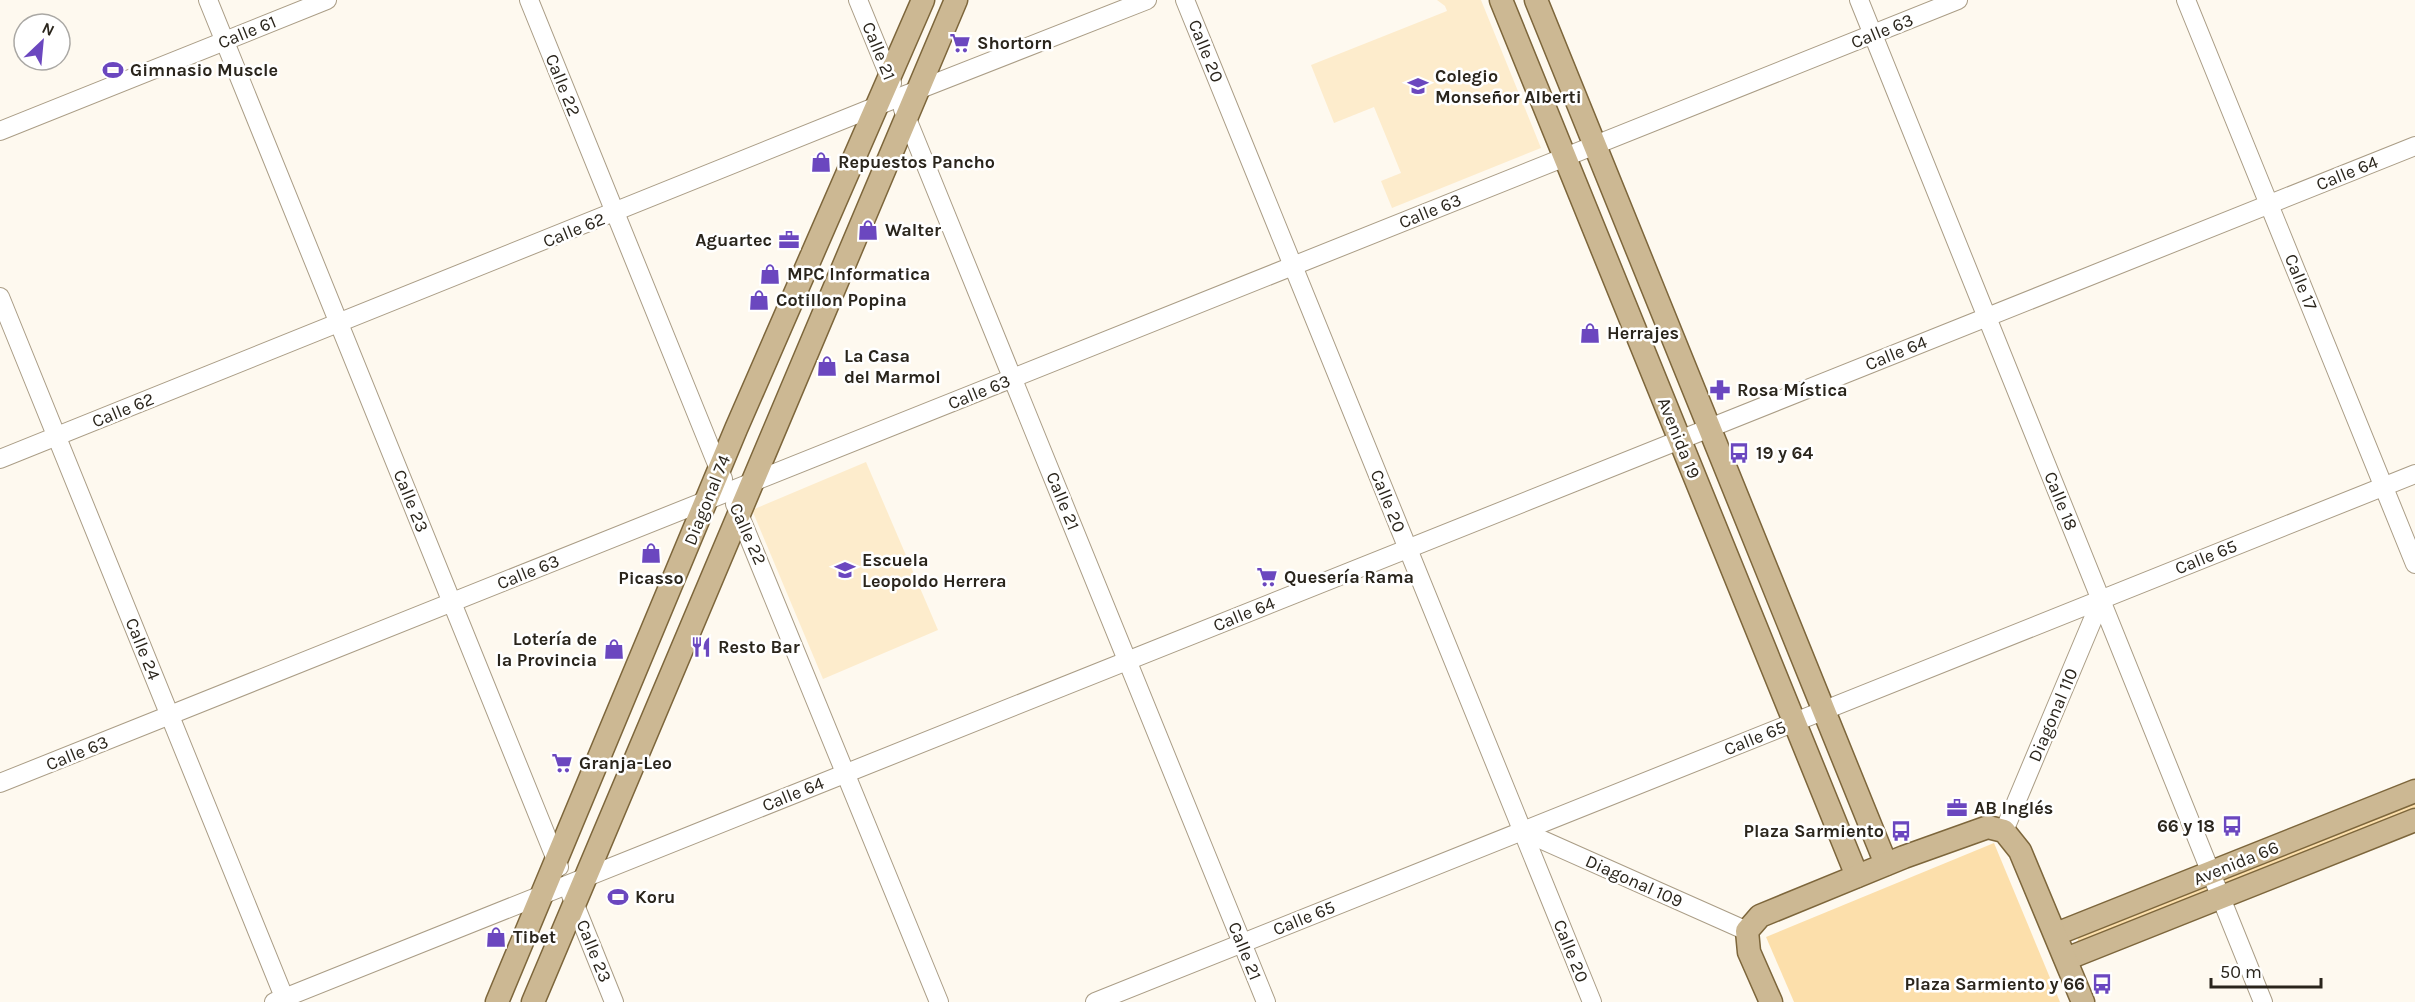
<svg xmlns="http://www.w3.org/2000/svg" width="2415" height="1002" viewBox="0 0 2415 1002" font-family="Karla,sans-serif">
  <rect width="100%" height="100%" fill="#fef9ef"/>
  <g fill="#fdeccc">
    <polygon points="1437,0 1481,0 1541,148 1392,208 1381,181 1401,173 1374,107 1334,123 1311,65 1447,11 1445,6"/>
    <polygon points="866,462 938,630 823,679 752,510"/>
  </g>
  <g fill="#fcdfab">
    <polygon points="2415,798 2415,814 2087,946 2077,942 2081,931"/>
    <polygon points="1994,843 2060,1002 1794,1002 1766,937"/>
  </g>
  <g fill="none" stroke-linecap="round" stroke-linejoin="round">
    <g stroke="#aa9d86" stroke-width="20">
      <g id="minor">
        <polyline points="208,0 559,867"/>
        <polyline points="529,0 723,479"/>
        <polyline points="858,0 892,83"/>
        <polyline points="1185,0 1592,1002"/>
        <polyline points="1859,0 2263,1002"/>
        <polyline points="2186,0 2415,564"/>
        <polyline points="903,109 1266,1002"/>
        <polyline points="0,131 327,0"/>
        <polyline points="0,297 286,1002"/>
        <polyline points="0,459 877,106 1147,0"/>
        <polyline points="735,504 939,1002"/>
        <polyline points="0,783 1958,0"/>
        <polyline points="1522,831 1747,931"/>
        <polyline points="2004,831 2101,600"/>
        <polyline points="571,895 614,1002"/>
        <polyline points="274,1002 2415,146"/>
        <polyline points="1095,1002 2415,474"/>
      </g>
    </g>
    <g stroke="#7d663b" stroke-width="25">
      <g id="major">
        <polyline points="1501,0 1857,876"/>
        <polyline points="1536,0 1886,864"/>
        <polyline points="2056,934 2415,791"/>
        <polyline points="2066,959 2415,820"/>
        <polyline points="497,1002 736,429 923,0"/>
        <polyline points="533,1002 956,0"/>
        <polyline points="1771,1002 1749,952 1747,931 1760,916 1904,857 1988,827 2004,831 2020,851 2083,1002"/>
      </g>
    </g>
    <use href="#minor" stroke="#fff" stroke-width="18"/>
    <use href="#major" stroke="#ccb893" stroke-width="22"/>
  </g>
  <defs>
    <g id="supermarket-bare" transform="scale(1.62)"><path d="M-6-5.5h2.5l.6 2H6L4.5 2H-2.5L-4.4-4H-6ZM-1.5 3.2a1.3 1.3 0 1 0 .1 0ZM3 3.2a1.3 1.3 0 1 0 .1 0Z" fill="#6b47bf" stroke="#fff" stroke-width="2.5" paint-order="stroke"/></g>
    <g id="stadium-bare" transform="scale(1.62)"><path d="M0-5a6.5 5 0 1 0 0 10a6.5 5 0 1 0 0-10ZM-3.5-1.8h7v3.6h-7Z" fill="#6b47bf" stroke="#fff" stroke-width="2.5" paint-order="stroke"/></g>
    <g id="school-bare" transform="scale(1.62)"><path d="M0-5L7-2L0 1L-7-2ZM-4 1L0 2.5L4 1V4Q0 6-4 4Z" fill="#6b47bf" stroke="#fff" stroke-width="2.5" paint-order="stroke"/></g>
    <g id="shop-bare" transform="scale(1.62)"><path d="M-5-2.5h2.3a2.7 3.5 0 0 1 5.4 0H5L5.5 6h-11ZM-1.5-2.5h3a1.5 2.3 0 0 0-3 0Z" fill="#6b47bf" stroke="#fff" stroke-width="2.5" paint-order="stroke"/></g>
    <g id="office-bare" transform="scale(1.62)"><path d="M-6-3h4V-5.5h4V-3h4V5H-6ZM-1-4.5V-3h2v-1.5ZM-6 0V1H6V0Z" fill="#6b47bf" stroke="#fff" stroke-width="2.5" paint-order="stroke"/></g>
    <g id="pharmacy-bare" transform="scale(1.62)"><path d="M-2-6h4v4h4v4h-4v4h-4v-4h-4v-4h4Z" fill="#6b47bf" stroke="#fff" stroke-width="2.5" paint-order="stroke"/></g>
    <g id="bus-bare" transform="scale(1.62)"><path d="M-5-6H5V4H4V6H2V4H-2V6H-4V4H-5ZM-3.5-4V0h7V-4ZM-3.5 1.2v1.5H-2V1.2ZM2 1.2v1.5H3.5V1.2Z" fill="#6b47bf" stroke="#fff" stroke-width="2.5" paint-order="stroke"/></g>
    <g id="restaurant-bare" transform="scale(1.62)"><path d="M-5-6h1v4h1v-4h1v4h1v-4h1v5L-1.5 .5V6h-2V.5L-5-1ZM5-6V6H3V1.5H1.5Q1.5-4 5-6Z" fill="#6b47bf" stroke="#fff" stroke-width="2.5" paint-order="stroke"/></g>
  </defs>
  <g fill-rule="evenodd">
    <use href="#supermarket-bare" x="960" y="43"/>
    <use href="#stadium-bare" x="113" y="70"/>
    <use href="#school-bare" x="1418" y="86"/>
    <use href="#shop-bare" x="821" y="162"/>
    <use href="#shop-bare" x="868" y="230"/>
    <use href="#office-bare" x="789" y="240"/>
    <use href="#shop-bare" x="770" y="274"/>
    <use href="#shop-bare" x="759" y="300"/>
    <use href="#shop-bare" x="1590" y="333"/>
    <use href="#shop-bare" x="827" y="366"/>
    <use href="#pharmacy-bare" x="1720" y="390"/>
    <use href="#bus-bare" x="1739" y="453"/>
    <use href="#shop-bare" x="651" y="553"/>
    <use href="#school-bare" x="845" y="570"/>
    <use href="#supermarket-bare" x="1267" y="577"/>
    <use href="#restaurant-bare" x="701" y="647"/>
    <use href="#shop-bare" x="614" y="649"/>
    <use href="#supermarket-bare" x="562" y="763"/>
    <use href="#office-bare" x="1957" y="808"/>
    <use href="#bus-bare" x="2232" y="826"/>
    <use href="#bus-bare" x="1901" y="831"/>
    <use href="#stadium-bare" x="618" y="897"/>
    <use href="#shop-bare" x="496" y="937"/>
    <use href="#bus-bare" x="2102" y="984"/>
  </g>
  <g text-anchor="middle" dominant-baseline="central" stroke-width="5" stroke-linejoin="round" paint-order="stroke">
    <g font-size="18" fill="#2a251c" stroke="#fff">
      <text transform="translate(1882 31) rotate(-22)">Calle 63</text>
      <text transform="translate(247 32) rotate(-22)">Calle 61</text>
      <text transform="translate(879 51) rotate(68)">Calle 21</text>
      <text transform="translate(1206 51) rotate(68)">Calle 20</text>
      <text transform="translate(563 85) rotate(68)">Calle 22</text>
      <text transform="translate(2347 173) rotate(-22)">Calle 64</text>
      <text transform="translate(1430 211) rotate(-22)">Calle 63</text>
      <text transform="translate(574 230) rotate(-22)">Calle 62</text>
      <text transform="translate(2301 282) rotate(68)">Calle 17</text>
      <text transform="translate(1896 353) rotate(-22)">Calle 64</text>
      <text transform="translate(979 392) rotate(-22)">Calle 63</text>
      <text transform="translate(123 410) rotate(-22)">Calle 62</text>
      <text transform="translate(1679 438) rotate(68)">Avenida 19</text>
      <text transform="translate(707 500) rotate(-68)">Diagonal 74</text>
      <text transform="translate(411 501) rotate(68)">Calle 23</text>
      <text transform="translate(1063 501) rotate(68)">Calle 21</text>
      <text transform="translate(1388 501) rotate(68)">Calle 20</text>
      <text transform="translate(2061 501) rotate(68)">Calle 18</text>
      <text transform="translate(748 534) rotate(66)">Calle 22</text>
      <text transform="translate(2206 557) rotate(-22)">Calle 65</text>
      <text transform="translate(528 572) rotate(-22)">Calle 63</text>
      <text transform="translate(1244 614) rotate(-22)">Calle 64</text>
      <text transform="translate(143 649) rotate(68)">Calle 24</text>
      <text transform="translate(2053 715) rotate(-67)">Diagonal 110</text>
      <text transform="translate(1755 738) rotate(-22)">Calle 65</text>
      <text transform="translate(77 753) rotate(-22)">Calle 63</text>
      <text transform="translate(793 794) rotate(-22)">Calle 64</text>
      <text transform="translate(2236 863) rotate(-22)">Avenida 66</text>
      <text transform="translate(1634 881) rotate(24)">Diagonal 109</text>
      <text transform="translate(1304 918) rotate(-22)">Calle 65</text>
      <text transform="translate(594 951) rotate(68)">Calle 23</text>
      <text transform="translate(1245 951) rotate(68)">Calle 21</text>
      <text transform="translate(1571 951) rotate(68)">Calle 20</text>
    </g>
    <g font-size="18" font-weight="bold" fill="#2a251c" stroke="#fff" text-anchor="start">
      <text x="977" y="43">Shortorn</text>
      <text x="130" y="70">Gimnasio Muscle</text>
      <text x="1435" y="76">Colegio<tspan x="1435" dy="21">Monseñor Alberti</tspan></text>
      <text x="838" y="162">Repuestos Pancho</text>
      <text x="885" y="230">Walter</text>
      <text x="772" y="240" text-anchor="end">Aguartec</text>
      <text x="787" y="274">MPC Informatica</text>
      <text x="776" y="300">Cotillon Popina</text>
      <text x="1607" y="333">Herrajes</text>
      <text x="844" y="356">La Casa<tspan x="844" dy="21">del Marmol</tspan></text>
      <text x="1737" y="390">Rosa Mística</text>
      <text x="1756" y="453">19 y 64</text>
      <text x="862" y="560">Escuela<tspan x="862" dy="21">Leopoldo Herrera</tspan></text>
      <text x="1284" y="577">Quesería Rama</text>
      <text x="651" y="578" text-anchor="middle">Picasso</text>
      <text x="597" y="639" text-anchor="end">Lotería de<tspan x="597" dy="21">la Provincia</tspan></text>
      <text x="718" y="647">Resto Bar</text>
      <text x="579" y="763">Granja-Leo</text>
      <text x="1974" y="808">AB Inglés</text>
      <text x="2215" y="826" text-anchor="end">66 y 18</text>
      <text x="1884" y="831" text-anchor="end">Plaza Sarmiento</text>
      <text x="635" y="897">Koru</text>
      <text x="513" y="937">Tibet</text>
      <text x="2085" y="984" text-anchor="end">Plaza Sarmiento y 66</text>
    </g>
  </g>
  <g transform="translate(42 42) rotate(26)"><circle r="28" fill="#ffffff" stroke="#aaa8a4" stroke-width="1.5"/>
  <path d="M0-4.5L10 22L0 15L-10 22Z" fill="#6b47bf"/>
  <text y="-9" font-size="16" font-weight="bold" text-anchor="middle" fill="#2a251c">N</text>
  </g>
  <path d="M2211 978v9h110v-9" fill="none" stroke="#2a251c" stroke-width="3"/>
  <text x="2220" y="978" font-size="18" fill="#2a251c" stroke="#ffffff" stroke-width="4.5" paint-order="stroke">50 m</text>
</svg>
